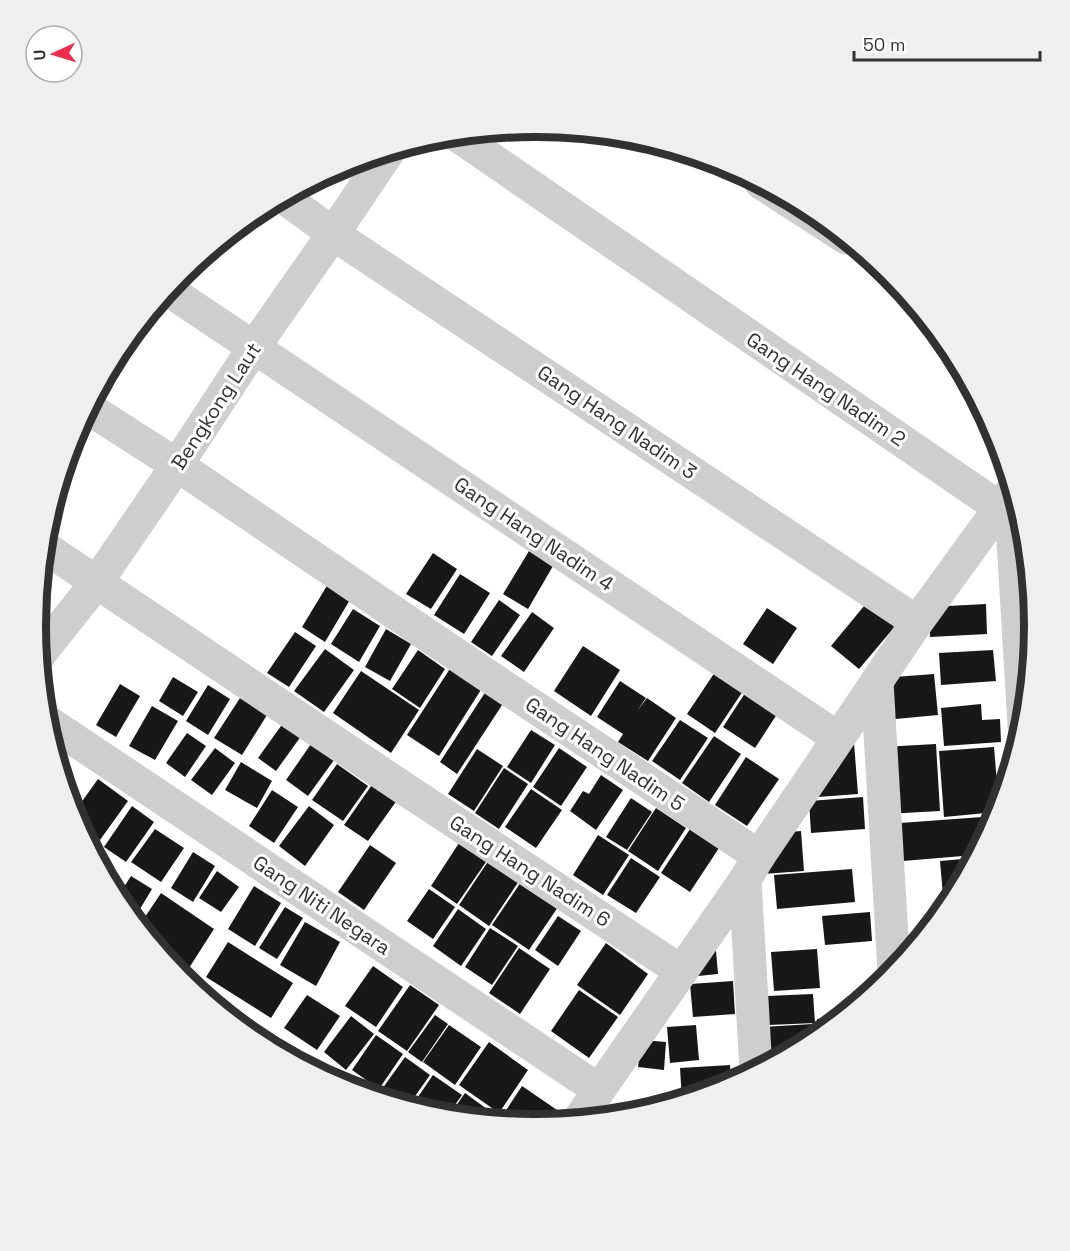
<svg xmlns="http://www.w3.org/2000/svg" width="1070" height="1251" viewBox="0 0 1070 1251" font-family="'Space Grotesk',sans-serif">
  <rect width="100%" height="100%" fill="#fff"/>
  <g fill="#181818">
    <polygon points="529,551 553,566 528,609 503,594"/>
    <polygon points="433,553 457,569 431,609 406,594"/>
    <polygon points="460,574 490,593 464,634 434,615"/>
    <polygon points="328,584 351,598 325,642 302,627"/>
    <polygon points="499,600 520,615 492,656 471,642"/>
    <polygon points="869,600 897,624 859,669 831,646"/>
    <polygon points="986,604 987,634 930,637 929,607"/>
    <polygon points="767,608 797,628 773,664 743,644"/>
    <polygon points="353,609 380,626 359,662 331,644"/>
    <polygon points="532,612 554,628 524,672 501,656"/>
    <polygon points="386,629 411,644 390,681 365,667"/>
    <polygon points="295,632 316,646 289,687 267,673"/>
    <polygon points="583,646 620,670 591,716 554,691"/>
    <polygon points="325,649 354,670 324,712 294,691"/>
    <polygon points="418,650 445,669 420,708 392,689"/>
    <polygon points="993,650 996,681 941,685 939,653"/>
    <polygon points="453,664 484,685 439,756 407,735"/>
    <polygon points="717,669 745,688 715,733 687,714"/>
    <polygon points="361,671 419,710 391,753 333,713"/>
    <polygon points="934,674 938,715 885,720 881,678"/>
    <polygon points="173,677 198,692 183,716 159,701"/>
    <polygon points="620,681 646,698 637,711 647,698 676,718 648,761 618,742 623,734 597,717"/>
    <polygon points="120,684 140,696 116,737 96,725"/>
    <polygon points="208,685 230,699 208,735 186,721"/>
    <polygon points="749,687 781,708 755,748 723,727"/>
    <polygon points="488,688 506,699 457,774 440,762"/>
    <polygon points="240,698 267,715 242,755 214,738"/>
    <polygon points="981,704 982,720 1000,719 1001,742 944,746 941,708"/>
    <polygon points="152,706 178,721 155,760 129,746"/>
    <polygon points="286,719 304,732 276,771 258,758"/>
    <polygon points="680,720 708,738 680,780 652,761"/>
    <polygon points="531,730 555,745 531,783 507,767"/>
    <polygon points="187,733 206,746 185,777 166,763"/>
    <polygon points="714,736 741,754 709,802 682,783"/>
    <polygon points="854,743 858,794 805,798"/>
    <polygon points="311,744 334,760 308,796 286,780"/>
    <polygon points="936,744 940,811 886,814 882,747"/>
    <polygon points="994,747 999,808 997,812 944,817 939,751"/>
    <polygon points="215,748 235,763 212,795 191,780"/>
    <polygon points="559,748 587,767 561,806 533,787"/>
    <polygon points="477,749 503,766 474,811 448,794"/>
    <polygon points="746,757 779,779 747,826 715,805"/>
    <polygon points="241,762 272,781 257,808 225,790"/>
    <polygon points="337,764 368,786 343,821 312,800"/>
    <polygon points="504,768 528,784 499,829 475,813"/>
    <polygon points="601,775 623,790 596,830 570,811 583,791 589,794"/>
    <polygon points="98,779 128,801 100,840 78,825 73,814"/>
    <polygon points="376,779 400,796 368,841 344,825"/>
    <polygon points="531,789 562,810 536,848 505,827"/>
    <polygon points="272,790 298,807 274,843 249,826"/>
    <polygon points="863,797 865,829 811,833 809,801"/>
    <polygon points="631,798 652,812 627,850 606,837"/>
    <polygon points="132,806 154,822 126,862 104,847"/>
    <polygon points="309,806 334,825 305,866 279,846"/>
    <polygon points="656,808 686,828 658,871 628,851"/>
    <polygon points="996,816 975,855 903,861 900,823"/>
    <polygon points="155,829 184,848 161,882 131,862"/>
    <polygon points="690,829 719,848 690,892 661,873"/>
    <polygon points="801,831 804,871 763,874 776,833"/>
    <polygon points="598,835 629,855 603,895 573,875"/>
    <polygon points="459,843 486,862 457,904 431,886"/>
    <polygon points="370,845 396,863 364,910 338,892"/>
    <polygon points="193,852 215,866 193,902 171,888"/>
    <polygon points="631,858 660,877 636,913 607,895"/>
    <polygon points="974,858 954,895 943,895 940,861"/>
    <polygon points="489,860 519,881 489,926 459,905"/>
    <polygon points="98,861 116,873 110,883"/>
    <polygon points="852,869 855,902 777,909 774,875"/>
    <polygon points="217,871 239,887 221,912 199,898"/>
    <polygon points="131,876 152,889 134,919 117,898"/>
    <polygon points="523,879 560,904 529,950 492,925"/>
    <polygon points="254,886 281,903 255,946 228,929"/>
    <polygon points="429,889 455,907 433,939 407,921"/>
    <polygon points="161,893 214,929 189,968 155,945 139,926"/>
    <polygon points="285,907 303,918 277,959 259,948"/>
    <polygon points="458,909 486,929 461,966 433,946"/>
    <polygon points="870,912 872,941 825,945 822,916"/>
    <polygon points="558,916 581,931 558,966 535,950"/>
    <polygon points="305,922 340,942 316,986 280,965"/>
    <polygon points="490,928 518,946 492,985 465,967"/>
    <polygon points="228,942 293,983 271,1018 206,977"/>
    <polygon points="606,943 648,974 620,1015 577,985"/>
    <polygon points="519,948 550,969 520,1014 489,993"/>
    <polygon points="817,949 820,988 774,991 771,952"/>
    <polygon points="716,951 718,974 698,976 696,952"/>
    <polygon points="373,966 403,987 376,1027 345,1006"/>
    <polygon points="733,981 735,1014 693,1017 690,984"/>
    <polygon points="410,985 439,1005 407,1051 378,1031"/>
    <polygon points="579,990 618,1017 589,1058 551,1031"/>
    <polygon points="813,994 815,1023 769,1025 767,996"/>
    <polygon points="307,995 340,1016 317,1050 284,1028"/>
    <polygon points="435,1015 448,1024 422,1062 408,1052"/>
    <polygon points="351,1016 374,1034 346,1070 324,1052"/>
    <polygon points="839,1018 818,1035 817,1019"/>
    <polygon points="813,1024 814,1039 764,1066 761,1027"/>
    <polygon points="449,1025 481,1047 455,1085 423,1062"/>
    <polygon points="696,1025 699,1060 670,1063 667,1027"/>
    <polygon points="376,1035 403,1054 379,1089 352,1070"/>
    <polygon points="641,1040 666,1042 664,1070 638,1067"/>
    <polygon points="489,1042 528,1070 499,1113 459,1085"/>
    <polygon points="405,1057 430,1075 408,1106 377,1096"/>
    <polygon points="730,1065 731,1084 726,1087 682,1100 680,1068"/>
    <polygon points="433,1075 462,1095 447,1116 437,1115 411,1107"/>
    <polygon points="522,1086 557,1110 548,1123 535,1124 514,1122 503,1115"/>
    <polygon points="465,1093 491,1112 485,1120 449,1116"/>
    <polygon points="656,1107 632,1115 599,1118 599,1111"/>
    <polygon points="493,1113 507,1122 489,1120"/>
  </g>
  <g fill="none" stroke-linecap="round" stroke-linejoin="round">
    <g stroke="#cecece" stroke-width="33">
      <polyline points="455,134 1000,508 1011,524 1013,541 1024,725"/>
      <polyline points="761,183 846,238"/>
      <polyline points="283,197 342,240 917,622"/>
      <polyline points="168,290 838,738"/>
      <polyline points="88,408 177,465 473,666 759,856"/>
      <polyline points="44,547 408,791 681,971"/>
      <polyline points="39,655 97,582 177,465 254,347 333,234 389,151"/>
      <polyline points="877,682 894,971"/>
      <polyline points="45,720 599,1090"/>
      <polyline points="745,880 756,1070"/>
      <polyline points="579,1120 599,1090 745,880 759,856 917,622 1012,491"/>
    </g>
  </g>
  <g text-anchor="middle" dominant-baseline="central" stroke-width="6" stroke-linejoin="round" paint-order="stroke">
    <g font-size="20" fill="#313131" stroke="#fff">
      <text transform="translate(826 389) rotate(34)">Gang Hang Nadim 2</text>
      <text transform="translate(216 406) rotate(-57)">Bengkong Laut</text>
      <text transform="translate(617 422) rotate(34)">Gang Hang Nadim 3</text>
      <text transform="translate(534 534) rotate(34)">Gang Hang Nadim 4</text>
      <text transform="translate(605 754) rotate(34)">Gang Hang Nadim 5</text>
      <text transform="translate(530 871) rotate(33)">Gang Hang Nadim 6</text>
      <text transform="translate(322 905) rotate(34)">Gang Niti Negara</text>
    </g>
  </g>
  <path d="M0 0H1070V1251H0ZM534 137H536A488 488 0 0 1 1024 625V626A488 488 0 0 1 536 1114H534A488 488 0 0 1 46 626V625A488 488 0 0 1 534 137Z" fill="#efefef" fill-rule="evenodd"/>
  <path fill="none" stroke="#313131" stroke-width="8" d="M534 137H536A488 488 0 0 1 1024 625V626A488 488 0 0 1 536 1114H534A488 488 0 0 1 46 626V625A488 488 0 0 1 534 137Z"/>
  <g transform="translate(54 54) rotate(266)"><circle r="28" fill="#ffffff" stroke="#adadad" stroke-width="1.5"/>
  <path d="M0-4.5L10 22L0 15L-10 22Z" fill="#f12b4b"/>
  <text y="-9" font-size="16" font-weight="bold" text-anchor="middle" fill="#313131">U</text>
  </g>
  <path d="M854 51v9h186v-9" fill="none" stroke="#313131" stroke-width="3"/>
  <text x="863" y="51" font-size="18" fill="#313131" stroke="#ffffff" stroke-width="4.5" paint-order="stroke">50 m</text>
</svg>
